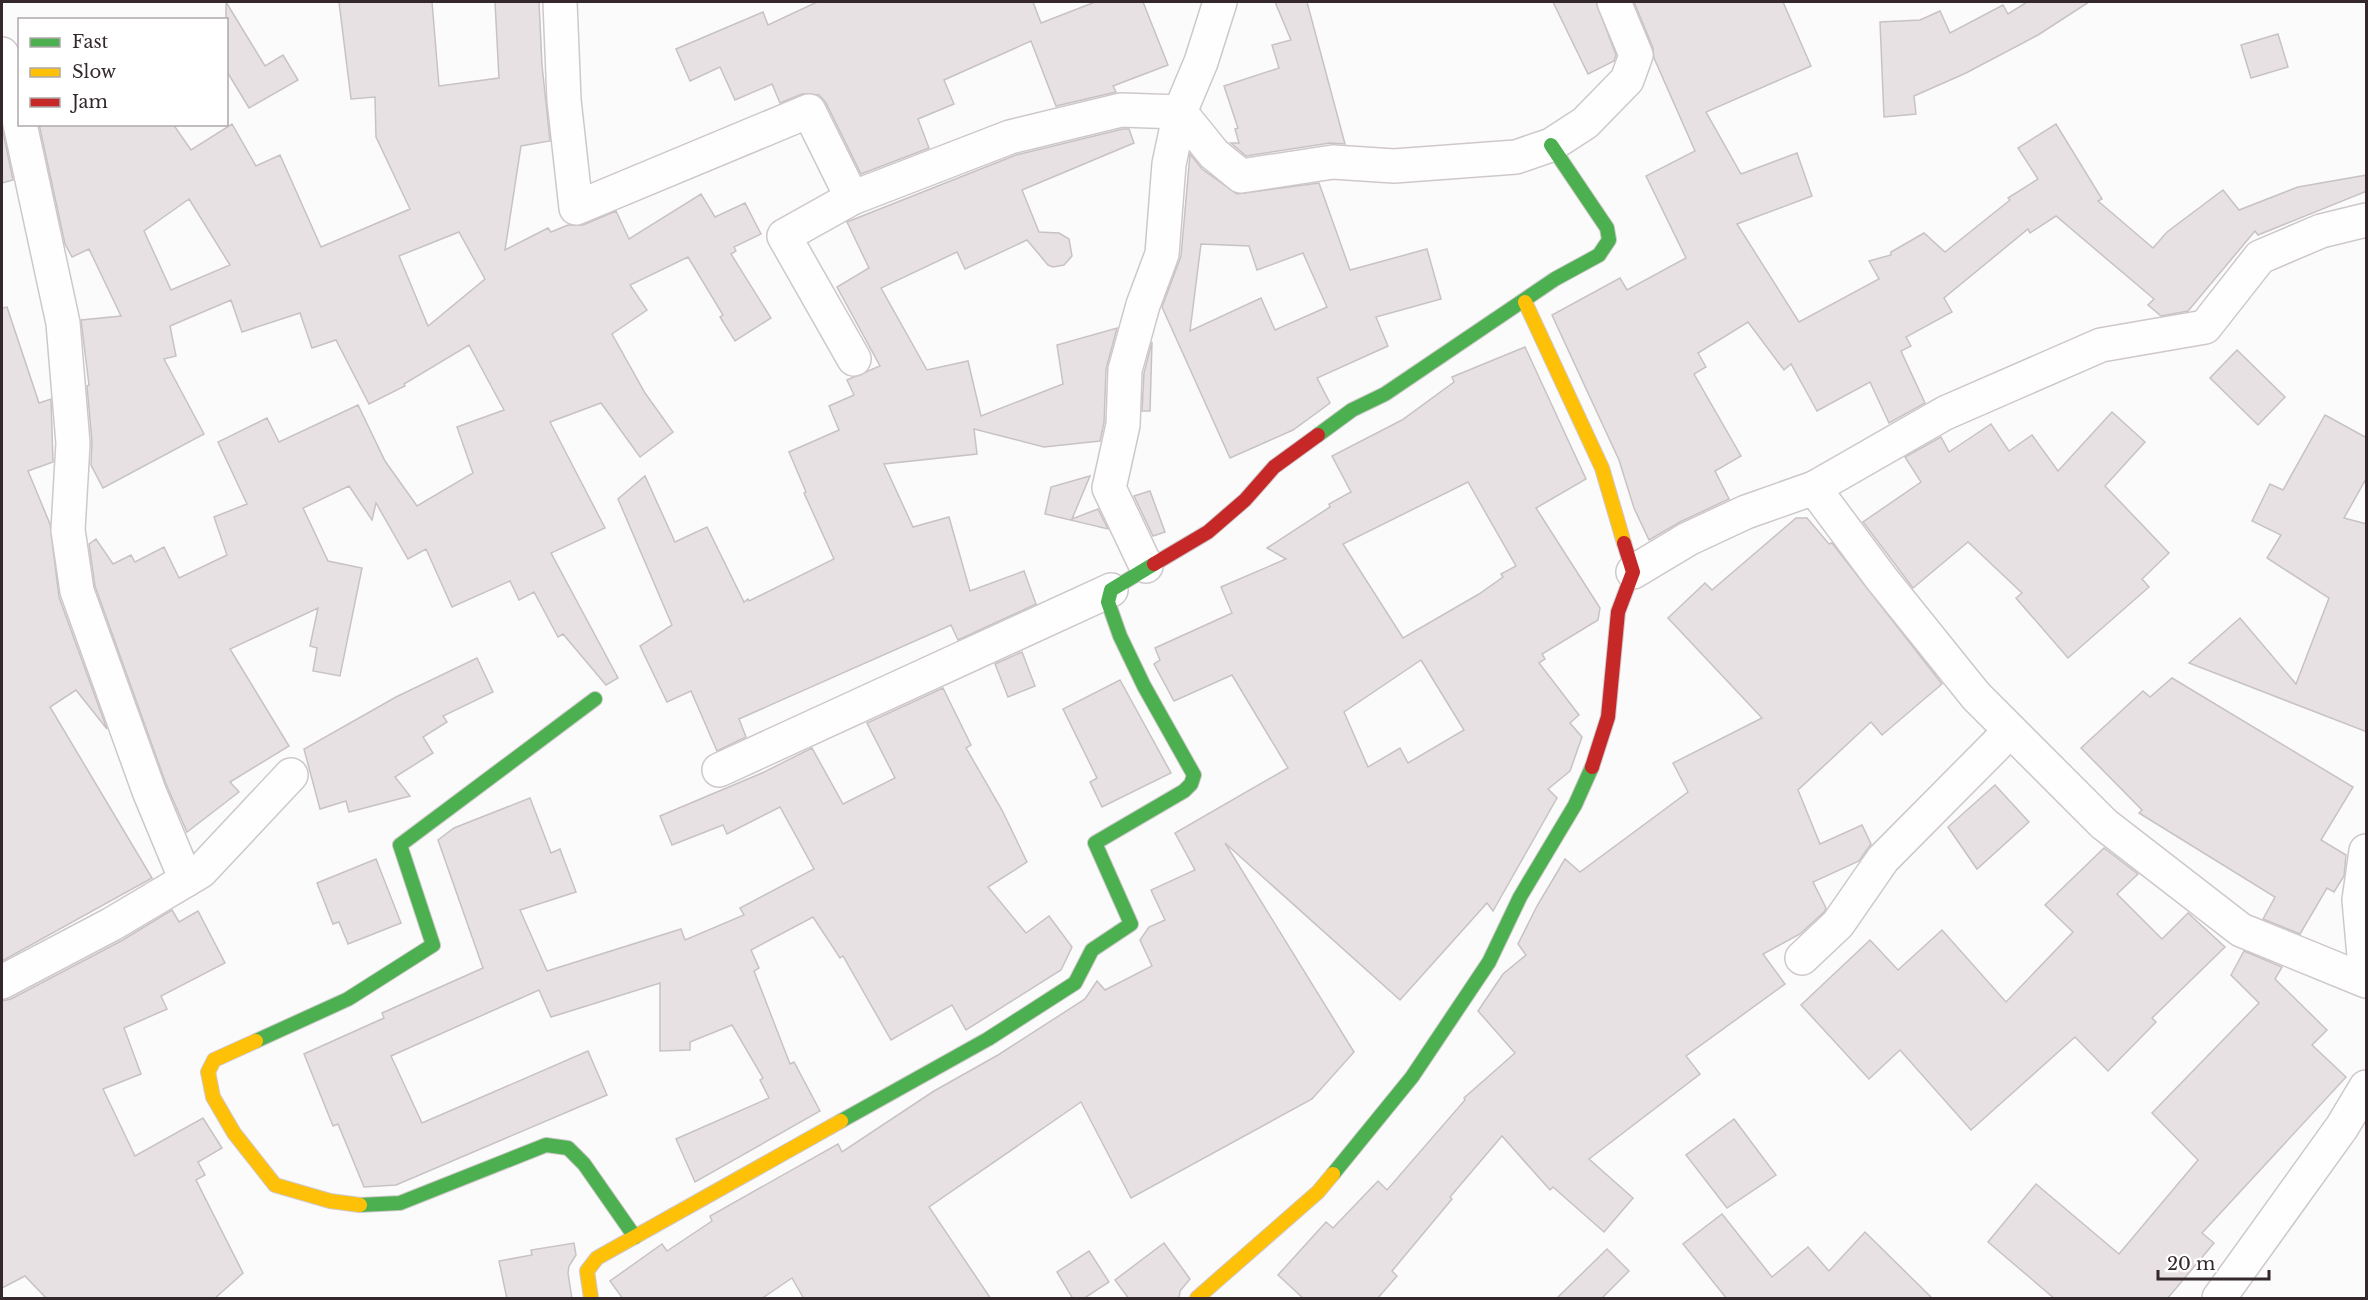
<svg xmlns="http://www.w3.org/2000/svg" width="2368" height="1300" viewBox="0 0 2368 1300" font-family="'Libre Baskerville',serif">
  <rect width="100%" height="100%" fill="#fbfbfb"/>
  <g fill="#e8e1e4" stroke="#c8c2c5" stroke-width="1.5" fill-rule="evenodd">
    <polygon points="226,2 265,66 283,55 298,80 249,108 226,70"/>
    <path d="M 339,2 L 432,2 L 439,86 L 499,78 L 495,2 L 539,2 L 542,65 L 550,141 L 521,146 L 505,250 L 548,228 L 551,232 L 568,225 L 583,225 L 616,211 L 629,239 L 701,194 L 715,217 L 745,203 L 761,234 L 734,247 L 736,251 L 731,254 L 771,318 L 735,341 L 720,317 L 723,315 L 688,257 L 630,285 L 647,310 L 612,334 L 645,393 L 673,432 L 640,457 L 601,403 L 550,422 L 605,528 L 551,553 L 618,678 L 606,685 L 563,634 L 558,637 L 534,592 L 519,600 L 510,581 L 452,607 L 426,549 L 408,559 L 376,503 L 372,520 L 349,486 L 303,508 L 328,561 L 362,568 L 340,676 L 313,671 L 317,648 L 310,646 L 318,608 L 230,649 L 289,746 L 230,782 L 239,792 L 187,832 L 166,784 L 95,586 L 89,544 L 96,539 L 113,564 L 131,555 L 135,562 L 164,547 L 179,578 L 227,555 L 214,517 L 247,504 L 218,442 L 267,418 L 279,442 L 358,405 L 385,461 L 417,506 L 473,473 L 457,427 L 504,410 L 469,345 L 404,384 L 405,386 L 369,404 L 336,340 L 312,348 L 300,313 L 242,332 L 231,300 L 170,326 L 176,356 L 164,359 L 204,434 L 103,488 L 91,465 L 92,442 L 87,386 L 89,385 L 81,320 L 121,316 L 89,249 L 72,257 L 65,244 L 39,124 L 173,124 L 191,150 L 232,124 L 256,166 L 280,155 L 321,247 L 410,209 L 376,137 L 375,97 L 351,99 ZM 189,199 L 230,265 L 171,290 L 144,231 ZM 459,232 L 485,279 L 428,326 L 399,256 Z"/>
    <polygon points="817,2 1033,2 1041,23 1095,2 1143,2 1168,65 1113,86 1116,92 1056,106 1031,41 944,80 954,104 918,119 929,148 861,174 826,103 819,95 802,94 780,103 772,84 735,100 720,67 690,81 676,49 763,12 768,25"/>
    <polygon points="1275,2 1307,2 1345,144 1330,143 1246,156 1231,143 1239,143 1235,129 1238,128 1224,86 1279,68 1272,45 1291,40"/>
    <polygon points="1553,2 1596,2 1616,55 1614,61 1588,74"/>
    <polygon points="1634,2 1783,2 1811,66 1706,112 1741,174 1797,153 1812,196 1737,224 1799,322 1879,279 1869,261 1891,255 1891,252 1924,233 1945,252 2010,200 2008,198 2038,179 2018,148 2056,124 2102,199 2098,201 2153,248 2167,232 2223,190 2239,210 2298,187 2367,175 2367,191 2258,235 2255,231 2188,311 2161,316 2148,305 2154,299 2056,216 2030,233 2028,229 1944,298 1952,312 1906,337 1911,346 1901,351 1925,403 1889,423 1870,382 1817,411 1791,364 1784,370 1748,322 1698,353 1706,367 1694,374 1741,456 1715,471 1729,499 1680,522 1649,540 1634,508 1619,460 1552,315 1620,278 1627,290 1686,258 1646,176 1695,151 1654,58 1653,48"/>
    <polygon points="2027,2 2089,2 2038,35 1966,73 1914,96 1916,114 1884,117 1880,22 1920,20 1940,11 1950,33 2003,5 2008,14"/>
    <polygon points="2278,34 2288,67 2251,78 2241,45"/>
    <polygon points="2,127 13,180 2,183"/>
    <polygon points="1123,129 1129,129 1134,143 1022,190 1039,232 1059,233 1069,239 1072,256 1064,265 1053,267 1048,265 1027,240 965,269 957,252 881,288 927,370 968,361 981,416 1063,384 1057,345 1117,328 1106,369 1104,423 1100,441 1044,447 974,429 977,454 884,464 913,527 949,517 970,591 1024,571 1036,604 958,640 951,625 739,719 746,737 717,751 691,691 667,702 640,646 672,625 618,499 645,476 675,542 707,527 744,602 748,599 749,601 834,559 804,493 806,492 789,452 839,430 829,406 854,395 847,380 880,366 837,287 869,268 847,222 1016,155"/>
    <path d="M 1190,154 L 1202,169 L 1237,194 L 1319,183 L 1350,270 L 1427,249 L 1441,299 L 1376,317 L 1388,346 L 1317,378 L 1330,403 L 1293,430 L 1230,458 L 1162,307 L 1181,256 ZM 1201,244 L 1249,246 L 1257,270 L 1303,253 L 1327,307 L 1275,330 L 1261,298 L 1190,331 Z"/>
    <polygon points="7,307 39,403 51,399 53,462 28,471 50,524 59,597 107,729 76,690 50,707 152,878 2,961 2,308"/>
    <polygon points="1152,342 1150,411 1142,411 1144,373"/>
    <path d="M 1525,347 L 1586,479 L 1536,508 L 1600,608 L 1598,620 L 1542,654 L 1545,659 L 1539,663 L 1579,715 L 1570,723 L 1582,737 L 1570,771 L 1548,789 L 1557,798 L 1493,911 L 1487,903 L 1400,1000 L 1225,843 L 1354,1052 L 1312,1099 L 1131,1198 L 1081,1102 L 929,1207 L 991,1299 L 804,1299 L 792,1278 L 761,1299 L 623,1299 L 610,1281 L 662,1244 L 667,1251 L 712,1221 L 710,1216 L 838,1144 L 842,1152 L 934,1091 L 998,1055 L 1085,999 L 1097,981 L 1105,990 L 1152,966 L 1140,940 L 1149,927 L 1165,920 L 1151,890 L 1195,870 L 1175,833 L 1288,768 L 1232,675 L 1174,701 L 1154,664 L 1160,660 L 1155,648 L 1232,613 L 1221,587 L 1286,559 L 1267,548 L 1330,507 L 1329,504 L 1351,492 L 1332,456 L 1402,420 L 1454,382 L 1452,377 ZM 1468,482 L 1516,566 L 1501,574 L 1503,577 L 1479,594 L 1403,638 L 1343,544 ZM 1421,660 L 1464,730 L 1408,763 L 1400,748 L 1368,767 L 1344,712 Z"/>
    <polygon points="2237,350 2285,397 2258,425 2210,378"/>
    <polygon points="2112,412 2145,442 2105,486 2169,553 2142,579 2149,587 2068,658 2016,598 2022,593 1968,542 1913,588 1863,522 1921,482 1905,457 1941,437 1949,452 1991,424 2009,451 2032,435 2058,471"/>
    <polygon points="2325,415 2367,438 2367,477 2344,518 2367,524 2367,732 2189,663 2240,618 2296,684 2329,598 2267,558 2281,535 2252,521 2270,484 2283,490"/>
    <polygon points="1090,476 1072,519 1098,509 1108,529 1045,514 1051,487"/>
    <polygon points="1150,491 1165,532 1153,536 1134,496"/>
    <polygon points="1796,518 1807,518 1829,544 1832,543 1942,684 1882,735 1871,722 1798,790 1820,844 1862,825 1871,844 1859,861 1813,882 1826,908 1824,912 1800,934 1763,954 1785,984 1686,1056 1700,1074 1589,1159 1633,1198 1604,1232 1553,1187 1550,1190 1502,1136 1450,1197 1452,1199 1392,1271 1397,1276 1377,1299 1304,1299 1278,1275 1326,1222 1333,1228 1378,1181 1387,1190 1465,1100 1464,1098 1515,1053 1478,1011 1503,974 1526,955 1518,944 1537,906 1565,859 1580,872 1688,792 1673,763 1762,718 1668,618 1705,583 1712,590"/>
    <polygon points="1022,652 1035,686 1008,697 995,664"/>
    <polygon points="477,658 493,692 443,716 447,722 423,737 433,753 395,777 410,796 349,812 346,801 320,809 304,749 396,697"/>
    <polygon points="2172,678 2353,787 2321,840 2346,855 2344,876 2334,892 2327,888 2300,934 2263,919 2275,897 2139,813 2142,810 2081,748 2143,691 2150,697"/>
    <polygon points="1120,680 1171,773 1102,807 1090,782 1097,778 1063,709"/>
    <polygon points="943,688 971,745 966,748 1002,810 1027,862 988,887 1026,933 1049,916 1072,947 1061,970 966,1030 952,1005 891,1040 843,956 840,958 813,917 751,950 759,968 754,971 790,1064 794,1062 820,1111 695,1182 676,1139 769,1098 760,1080 763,1078 732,1025 690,1042 690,1050 660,1051 660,983 551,1017 539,990 391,1056 422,1123 588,1051 607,1095 396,1185 364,1187 338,1124 333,1126 304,1054 384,1018 382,1013 483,968 438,840 454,828 530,798 551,853 560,849 576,892 520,910 547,971 681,929 685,940 744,915 740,908 814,869 780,807 727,834 723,825 672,845 660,816 762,773 812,748 843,804 895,778 867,723"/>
    <polygon points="1995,785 2029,822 1977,869 1948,827"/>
    <polygon points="2104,848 2138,874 2117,894 2162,939 2188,913 2225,947 2152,1018 2156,1022 2108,1071 2075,1037 1971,1130 1900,1050 1869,1079 1801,1005 1870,940 1898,970 1942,930 2006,1002 2073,932 2045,905"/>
    <polygon points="376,859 401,923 348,944 339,922 333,924 317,883"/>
    <polygon points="172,910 179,922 198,911 225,963 161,996 167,1009 124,1028 141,1074 103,1089 135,1156 203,1118 222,1148 198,1162 205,1175 196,1180 243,1273 214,1299 47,1299 25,1276 2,1288 2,1001 11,999 121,941"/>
    <polygon points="2244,951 2282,967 2275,979 2327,1030 2312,1045 2346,1077 2202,1233 2214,1243 2167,1299 2055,1299 1988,1242 2036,1184 2119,1254 2198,1160 2152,1113 2259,1003 2231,975"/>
    <polygon points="1734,1119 1776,1175 1727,1208 1686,1155"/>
    <polygon points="1722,1214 1772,1277 1808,1247 1829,1271 1865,1232 1933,1299 1727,1299 1683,1244"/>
    <polygon points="574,1243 576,1255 569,1266 568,1273 572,1299 507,1299 499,1261 532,1255 531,1250"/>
    <polygon points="1164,1243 1190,1279 1180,1291 1179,1299 1129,1299 1115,1280"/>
    <polygon points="1607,1249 1629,1271 1601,1299 1556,1299"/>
    <polygon points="1089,1251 1109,1282 1083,1299 1073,1299 1057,1272"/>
  </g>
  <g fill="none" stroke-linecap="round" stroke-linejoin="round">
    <g stroke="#cfc8cb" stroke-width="36">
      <g id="street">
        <polyline points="560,2 564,100 576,208 809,111 852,198"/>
        <polyline points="2,54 15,88 20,124"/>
        <polyline points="854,359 784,236 852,198 1010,137 1121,110 1180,112 1214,154 1241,176 1333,162 1394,166 1516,157 1551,145 1585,123 1627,80 1636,55 1614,2"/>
        <polyline points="1814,488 1881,578 1976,696 2104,824 2241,930 2366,981"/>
        <polyline points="1146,566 1109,488 1123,425 1125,370 1143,305 1162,254 1169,164 1180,112 1201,62 1220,2"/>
        <polyline points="1633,572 1688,539 1746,512 1814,488 1945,413 2101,345 2205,327 2260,257 2321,231 2366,220"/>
        <polyline points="719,770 1111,590"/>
        <polyline points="2366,851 2359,900 2366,978"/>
        <polyline points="186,880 201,871 291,775"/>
        <polyline points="1802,958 1838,924 1883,859 2010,731"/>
        <polyline points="2,982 112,924 186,880 149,791 77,591 68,530 73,443 63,323 20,124"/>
        <polyline points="2219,1298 2342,1127 2366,1087"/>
      </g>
    </g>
    <g stroke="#cfc8cb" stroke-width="16">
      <g id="fast">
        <polyline points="1318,435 1352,410 1385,394 1555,279 1599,255 1609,240 1607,228 1551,145"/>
        <polyline points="256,1041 348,999 433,945 400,845 595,699"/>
        <polyline points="841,1121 988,1039 1075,983 1092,950 1131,924 1095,843 1184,791 1191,784 1194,775 1144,686 1120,636 1108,602 1111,590 1154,564"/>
        <polyline points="1333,1174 1412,1077 1489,962 1520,897 1575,805 1592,767"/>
        <polyline points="360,1205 400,1203 546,1145 568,1148 584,1164 635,1237"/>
      </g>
    </g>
    <g stroke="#cfc8cb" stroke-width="16">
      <g id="slow">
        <polyline points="1525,302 1602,468 1624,543"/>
        <polyline points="256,1041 214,1060 208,1072 213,1097 234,1133 275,1185 330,1201 360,1205"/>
        <polyline points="591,1298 587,1271 597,1258 841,1121"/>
        <polyline points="1197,1298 1318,1192 1333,1174"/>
      </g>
    </g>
    <g stroke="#cfc8cb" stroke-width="16">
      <g id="jam">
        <polyline points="1154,564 1208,532 1245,500 1274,467 1318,435"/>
        <polyline points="1592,767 1608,717 1618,612 1633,572 1624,543"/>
      </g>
    </g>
    <use href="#street" stroke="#fefefe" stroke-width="33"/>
    <use href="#fast" stroke="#4caf50" stroke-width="14"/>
    <use href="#slow" stroke="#ffc107" stroke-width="14"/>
    <use href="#jam" stroke="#c62828" stroke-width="14"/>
  </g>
  <rect width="2368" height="1300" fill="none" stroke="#34282c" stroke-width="6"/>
  <rect x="18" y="18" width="210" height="108" fill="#ffffff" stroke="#aea9ab" stroke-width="1.5"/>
  <rect x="30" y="38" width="30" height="9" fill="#4caf50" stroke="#aea9ab" stroke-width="1.5"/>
  <text x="72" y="48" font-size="18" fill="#34282c">Fast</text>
  <rect x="30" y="68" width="30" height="9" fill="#ffc107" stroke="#aea9ab" stroke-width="1.5"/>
  <text x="72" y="78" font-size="18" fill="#34282c">Slow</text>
  <rect x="30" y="98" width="30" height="9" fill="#c62828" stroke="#aea9ab" stroke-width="1.5"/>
  <text x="72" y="108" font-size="18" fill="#34282c">Jam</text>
  <path d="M2158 1270v9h111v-9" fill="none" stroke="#34282c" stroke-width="3"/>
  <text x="2167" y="1270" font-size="18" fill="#34282c" stroke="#ffffff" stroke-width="4.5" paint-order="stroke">20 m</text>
</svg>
